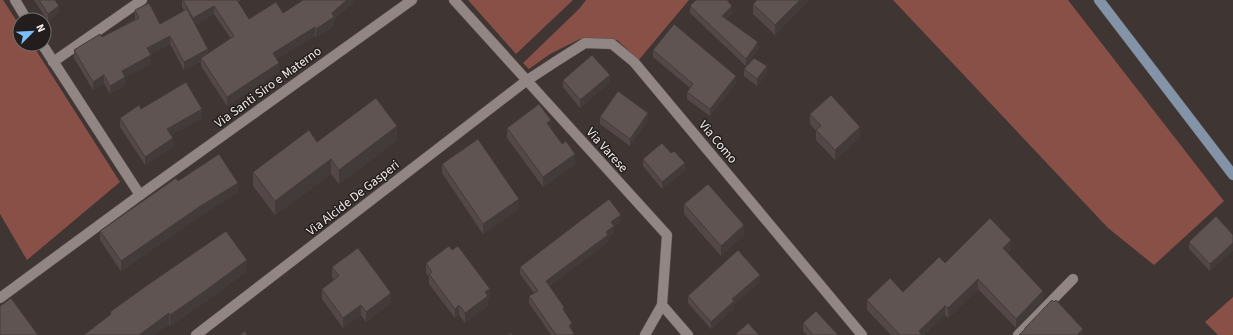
<svg xmlns="http://www.w3.org/2000/svg" width="1233" height="335" viewBox="0 0 1233 335" font-family="'Source Sans 3',sans-serif">
  <rect width="100%" height="100%" fill="#3f3533"/>
  <g fill="#885047">
    <polygon points="0,0 3,0 20,26 20,44 32,44 120,182 27,260 0,214"/>
    <polygon points="468,0 573,0 516,54"/>
    <polygon points="586,0 689,0 637,62 627,49 617,40 580,39 550,54 529,69 523,63 579,9"/>
    <polygon points="893,0 1068,0 1224,201 1154,265 1108,228"/>
    <polygon points="1233,297 1233,335 1218,335 1205,322"/>
  </g>
  <g fill="none" stroke-linecap="round" stroke-linejoin="round">
    <g stroke="#5b5251" stroke-width="11">
      <g id="street">
        <polyline points="15,0 27,20"/>
        <polyline points="454,0 667,235 662,305 688,335"/>
        <polyline points="42,44 140,195"/>
        <polyline points="53,62 142,0"/>
        <polyline points="0,298 140,195 412,0"/>
        <polyline points="196,335 526,81 555,62 585,43 612,44 634,62 862,335"/>
        <polyline points="645,335 662,305"/>
        <polyline points="1018,335 1073,279"/>
      </g>
    </g>
    <g stroke="#5b5251" stroke-width="11">
      <polyline id="secondary" points="1099,0 1233,175"/>
    </g>
    <use href="#street" stroke="#928684" stroke-width="10"/>
    <use href="#secondary" stroke="#8494a8" stroke-width="10"/>
  </g>
  <g fill="#534847" fill-rule="evenodd">
    <polygon points="34,0 55,0 59,13 48,21"/>
    <path d="M 182,0 L 241,0 L 238,2 L 249,19 L 283,13 L 334,20 L 334,25 L 316,37 L 315,36 L 276,59 L 279,71 L 227,106 L 201,66 L 201,61 L 184,70 L 170,44 L 150,54 L 151,64 L 125,77 L 125,85 L 110,94 L 104,83 L 93,90 L 74,58 L 74,50 L 102,37 L 135,19 L 135,10 L 160,24 L 184,11 L 182,7 ZM 214,14 L 231,39 L 208,53 L 195,25 Z"/>
    <polygon points="808,0 808,1 775,35 753,14 753,4"/>
    <polygon points="690,6 732,13 726,19 758,49 746,66 690,13"/>
    <polygon points="653,50 736,83 710,116 687,99 687,92 690,88 653,57"/>
    <polygon points="744,69 767,74 757,86 744,76"/>
    <polygon points="563,80 610,82 580,108 563,87"/>
    <polygon points="141,109 202,118 171,135 173,147 145,165 120,127 120,118"/>
    <polygon points="810,114 860,137 835,160 816,140 816,131 810,124"/>
    <polygon points="600,117 648,120 630,146 600,124"/>
    <polygon points="507,128 551,129 575,164 543,187 507,138"/>
    <polygon points="397,140 339,184 331,174 275,215 253,186 253,172 317,142"/>
    <polygon points="643,159 685,170 662,189 643,166"/>
    <polygon points="442,164 519,209 483,234 442,173"/>
    <polygon points="178,181 238,192 199,217 121,271 100,240 100,231"/>
    <polygon points="684,204 744,235 721,256 684,214"/>
    <polygon points="621,222 614,227 614,233 608,237 608,242 549,286 564,311 574,335 551,335 529,303 529,296 534,293 520,274 520,267"/>
    <polygon points="1233,235 1233,250 1210,271 1189,249 1189,242"/>
    <polygon points="1011,249 1007,253 1043,300 1016,328 978,289 948,318 945,315 924,335 891,335 867,310 867,300 903,292 945,263"/>
    <polygon points="426,263 490,298 488,300 488,306 465,323 459,315 455,318 429,284 429,277 426,273"/>
    <polygon points="332,267 391,303 366,322 361,315 343,328 322,299 322,289 334,280 332,277"/>
    <polygon points="247,271 202,304 170,326 169,324 153,335 84,335 110,315 110,312"/>
    <polygon points="760,282 734,304 734,308 711,329 688,303 688,296"/>
    <polygon points="803,323 838,335 807,335 803,331"/>
  </g>
  <g fill="#433b39">
    <polygon points="347,0 357,0 334,20 334,25 316,37 316,29 332,13"/>
    <polygon points="800,0 808,0 808,1 775,35 775,25"/>
    <polygon points="59,6 59,13 48,21 48,14"/>
    <polygon points="214,6 214,14 193,27 193,18"/>
    <polygon points="732,6 732,13 722,23 722,16"/>
    <polygon points="315,27 315,36 273,62 273,53"/>
    <polygon points="170,36 170,44 147,56 147,48"/>
    <polygon points="758,42 758,49 746,66 746,59"/>
    <polygon points="208,49 208,57 201,58 201,61 184,70 184,62"/>
    <polygon points="151,55 151,64 122,79 122,71"/>
    <polygon points="279,63 279,71 227,106 227,97"/>
    <polygon points="767,66 767,74 757,86 757,79"/>
    <polygon points="104,75 104,83 93,90 93,82"/>
    <polygon points="610,75 610,82 580,108 580,100"/>
    <polygon points="736,76 736,83 710,116 710,109"/>
    <polygon points="125,77 125,85 110,94 110,86"/>
    <polygon points="202,109 202,118 167,138 167,129"/>
    <polygon points="648,113 648,120 630,146 630,139"/>
    <polygon points="551,120 551,130 547,123"/>
    <polygon points="397,126 397,140 339,184 339,170"/>
    <polygon points="860,127 860,137 835,160 835,150"/>
    <polygon points="173,138 173,147 145,165 145,157"/>
    <polygon points="575,154 575,164 543,187 543,177"/>
    <polygon points="331,159 331,174 275,215 275,201"/>
    <polygon points="685,163 685,170 662,189 662,182"/>
    <polygon points="238,183 238,192 199,217 121,271 121,261 199,207"/>
    <polygon points="519,199 519,209 483,234 483,224"/>
    <polygon points="621,215 621,222 614,227 614,233 608,237 608,242 546,288 546,281 606,232 611,222"/>
    <polygon points="744,225 744,235 721,256 721,246"/>
    <polygon points="1011,240 1011,249 1003,258 1003,248"/>
    <polygon points="1233,243 1233,250 1210,271 1210,264"/>
    <polygon points="247,260 247,271 202,304 170,326 170,315"/>
    <polygon points="760,275 760,282 734,304 734,308 711,329 711,322 732,299"/>
    <polygon points="978,279 978,289 948,318 948,308"/>
    <polygon points="490,289 490,298 488,300 488,306 465,323 465,313 485,292"/>
    <polygon points="1043,291 1043,300 1016,328 1016,319"/>
    <polygon points="391,293 391,303 366,322 366,312"/>
    <polygon points="361,305 361,315 343,328 343,318"/>
    <polygon points="459,305 459,315 455,318 455,309"/>
    <polygon points="945,306 945,315 924,335 919,335 919,331"/>
    <polygon points="169,313 169,324 153,335 139,335"/>
    <polygon points="572,323 572,330 569,326"/>
    <polygon points="1083,329 1083,335 1077,335"/>
  </g>
  <g fill="#605452" stroke="#433b39">
    <polygon points="39,0 55,0 59,6 48,14"/>
    <polygon points="183,0 237,0 249,19 276,2 283,13 303,0 347,0 332,13 334,17 316,29 315,27 273,53 279,63 227,97 201,58 234,36 214,6 193,18"/>
    <polygon points="696,0 727,0 732,6 722,16 758,42 746,59 690,6"/>
    <polygon points="757,0 800,0 775,25 753,4"/>
    <polygon points="149,3 160,24 187,9 208,49 184,62 170,36 147,48 151,55 122,71 125,77 110,86 104,75 93,82 74,50 100,34 102,37 139,18 135,10"/>
    <polygon points="674,24 736,76 710,109 687,92 693,84 653,50"/>
    <polygon points="592,55 610,75 580,100 563,80"/>
    <polygon points="754,58 767,66 757,79 744,69"/>
    <polygon points="186,82 202,109 167,129 173,138 145,157 120,118 139,105 141,109"/>
    <polygon points="618,91 648,113 630,139 600,117"/>
    <polygon points="831,95 860,127 835,150 816,130 821,126 810,114"/>
    <polygon points="376,98 397,126 339,170 331,159 275,201 253,172 309,130 317,142"/>
    <polygon points="539,104 551,120 547,123 562,144 566,141 575,154 543,177 507,128"/>
    <polygon points="478,139 519,199 483,224 442,164"/>
    <polygon points="662,143 671,153 674,151 685,163 662,182 643,159"/>
    <polygon points="219,154 238,183 199,207 121,261 100,231 176,178 178,181"/>
    <polygon points="708,184 744,225 721,246 684,204"/>
    <polygon points="609,199 621,215 611,222 614,226 606,232 608,235 546,281 564,307 563,309 572,323 569,326 574,333 571,335 556,335 529,296 538,291 520,267"/>
    <polygon points="1216,216 1233,235 1233,243 1210,264 1189,242"/>
    <polygon points="990,218 1011,240 1003,248 1043,291 1016,319 978,279 948,308 945,306 919,331 922,335 900,335 867,300 890,278 903,292 939,257 945,263"/>
    <polygon points="226,231 247,260 202,293 170,315 169,313 139,335 84,335 111,314 110,312 146,286"/>
    <polygon points="449,246 452,250 458,246 490,289 485,292 488,296 465,313 459,305 455,309 429,274 432,272 426,263"/>
    <polygon points="358,248 391,293 366,312 361,305 343,318 322,289 339,276 332,267"/>
    <polygon points="738,250 760,275 732,299 734,301 711,322 688,296"/>
    <polygon points="11,298 38,335 0,335 0,306"/>
    <polygon points="1052,300 1054,302 1056,300 1083,329 1077,335 1019,335 1025,329 1025,328"/>
    <polygon points="816,311 838,335 813,335 803,323"/>
    <polygon points="748,323 759,335 735,335"/>
    <polygon points="245,331 247,335 240,335"/>
    <polygon points="511,333 513,335 508,335"/>
  </g>
  <g text-anchor="middle" dominant-baseline="central" stroke-width="3" stroke-linejoin="round" paint-order="stroke">
    <g font-size="13" fill="#f3ecea" stroke="#231e1d">
      <text transform="translate(268 87) rotate(-36)">Via Santi Siro e Materno</text>
      <text transform="translate(718 142) rotate(50)">Via Como</text>
      <text transform="translate(607 150) rotate(48)">Via Varese</text>
      <text transform="translate(353 198) rotate(-38)">Via Alcide De Gasperi</text>
    </g>
  </g>
  <g transform="translate(32 32) rotate(66)"><circle r="19" fill="#231e1d" stroke="#76706f"/>
  <path d="M0-3L7 15L0 10L-7 15Z" fill="#7bbef9"/>
  <text y="-6" font-size="11" font-weight="bold" text-anchor="middle" fill="#f3ecea">N</text>
  </g>
</svg>
